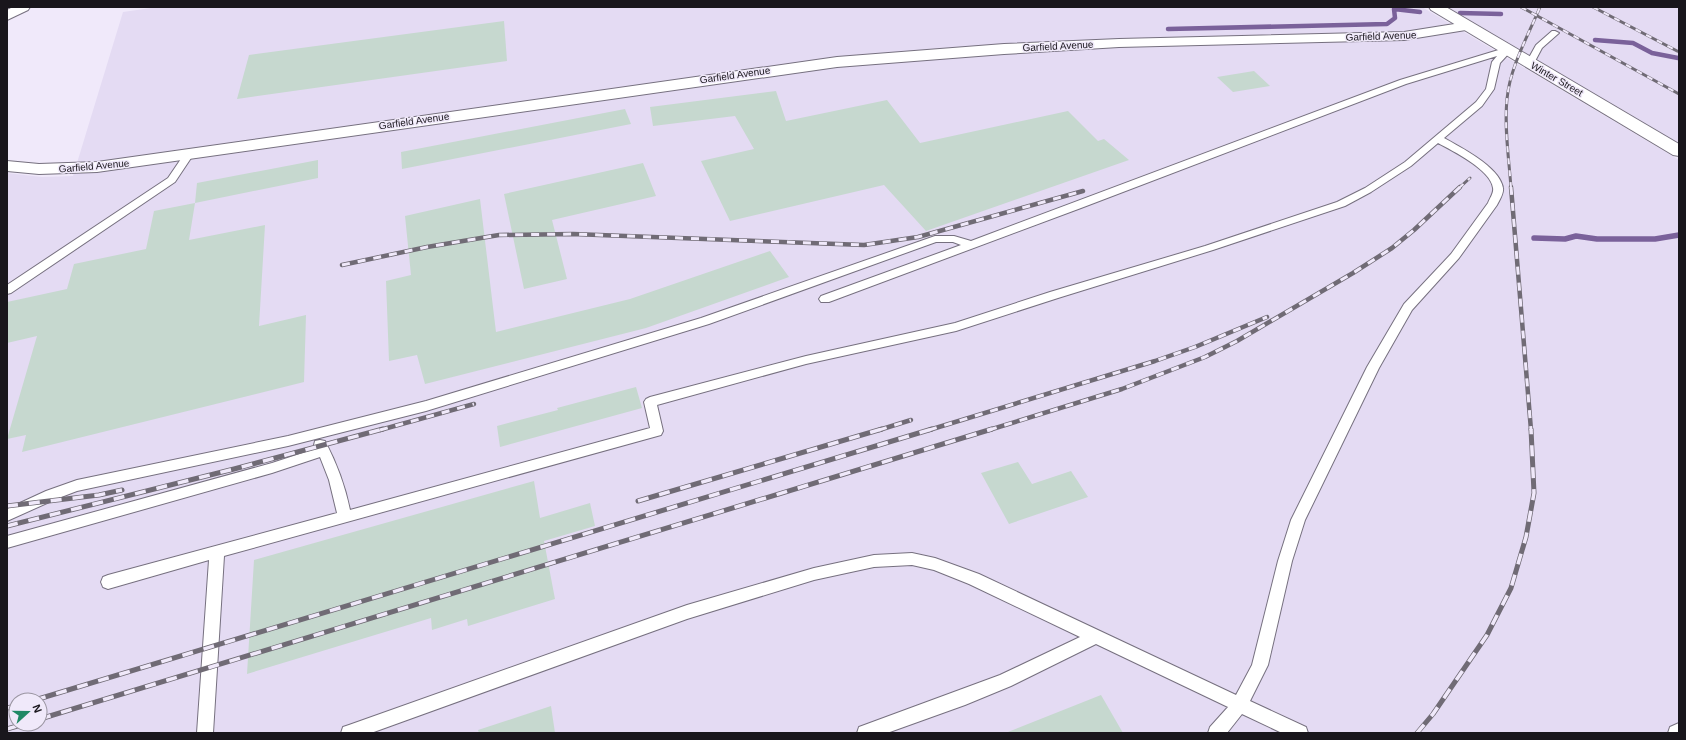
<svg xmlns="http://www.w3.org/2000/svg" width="1686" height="740" viewBox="0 0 1686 740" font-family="Helvetica,sans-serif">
  <rect width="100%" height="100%" fill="#f0e9fa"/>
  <g fill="#e4dbf3" fill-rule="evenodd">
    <path d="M 158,7 L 1422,7 L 1679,160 L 1679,733 L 7,733 L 7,173 L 42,177 L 73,176 L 123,12 ZM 16,700 L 40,700 L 40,724 L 16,724 Z"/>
    <polygon points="1444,7 1679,7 1679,144 1643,122"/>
  </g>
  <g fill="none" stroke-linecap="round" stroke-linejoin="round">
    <g stroke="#7a619a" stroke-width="4.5">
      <polyline points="1460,13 1501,14"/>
      <polyline points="1168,29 1387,24 1395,18 1394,9 1420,12"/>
      <polyline points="1595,40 1633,43 1652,53 1678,58"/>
    </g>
    <polyline stroke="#7a619a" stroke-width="5.5" points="1534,238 1565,239 1576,236 1597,239 1655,239 1679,235"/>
  </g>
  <g fill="#c6d8cf">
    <polygon points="504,21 507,61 237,99 249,55"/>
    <polygon points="1254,71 1270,86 1233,92 1217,77"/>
    <polygon points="776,91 786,121 887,100 920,143 1068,111 1098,141 1104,139 1129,160 926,231 884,185 730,221 701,161 754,149 735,116 653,126 650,107"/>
    <polygon points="625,109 631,124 402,169 401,152"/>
    <polygon points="318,160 318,178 195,203 197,183"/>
    <polygon points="643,163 656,196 552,220 567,279 524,289 504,194"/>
    <polygon points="480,199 496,332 630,299 770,251 789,277 646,328 425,384 417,355 389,361 386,281 411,275 405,216"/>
    <polygon points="195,203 189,240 265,225 259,326 306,315 304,382 22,452 26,435 7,439 37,336 7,343 7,302 67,289 74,264 146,249 154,211"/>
    <polygon points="636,387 642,408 500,447 497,426 558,410 557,408"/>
    <polygon points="1018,462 1032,484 1071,471 1088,497 1009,524 981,473"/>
    <polygon points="534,481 540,518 590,503 595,526 544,541 555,599 468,626 467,619 432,630 431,618 247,674 254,560"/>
    <polygon points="1101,695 1123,733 1008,733 1008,732"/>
    <polygon points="551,706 555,733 479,733 478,730"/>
  </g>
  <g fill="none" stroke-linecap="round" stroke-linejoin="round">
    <g stroke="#76707f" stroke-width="2">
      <g id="service">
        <polygon points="1552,31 1555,31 1559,33 1542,48 1533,65 1527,65 1526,63 1536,45"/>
        <path d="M 1505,48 L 1508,48 L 1512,50 L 1500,63 L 1494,89 L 1482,106 L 1444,138 C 1460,147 1500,167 1503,188 C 1504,193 1499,201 1497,205 L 1459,258 L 1412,310 L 1379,368 L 1305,520 L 1292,561 L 1268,665 L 1250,701 L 1306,727 L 1308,733 L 1282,733 L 1242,714 L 1227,733 L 1208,733 L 1210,727 L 1228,707 L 1096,644 L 1011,686 L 965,705 L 887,733 L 857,733 L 859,727 L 1000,675 L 1080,637 L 969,584 L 934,570 L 912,565 L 874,567 L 814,580 L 687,619 L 371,733 L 341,733 L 343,727 L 349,725 L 687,605 L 814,568 L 874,555 L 912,553 L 935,558 L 979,574 L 1236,695 L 1252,665 L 1278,561 L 1291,520 L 1367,367 L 1404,304 L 1451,254 L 1488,203 C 1490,198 1494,193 1493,188 C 1491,170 1453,151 1438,143 L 1411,166 L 1371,192 L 1345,206 L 1213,250 L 1058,298 L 956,331 L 806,364 L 657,405 L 663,431 L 661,435 L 224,556 L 213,733 L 197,733 L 209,560 L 108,589 L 103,587 L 101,582 L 103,577 L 108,575 L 337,513 L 329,480 L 320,457 L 272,473 L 7,548 L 7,536 L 272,463 L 315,449 L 314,445 L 315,441 L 320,440 L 325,441 C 336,462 345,485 350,510 L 650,428 L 644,402 L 646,399 L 650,397 L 806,356 L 955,323 L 1050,292 L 1205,246 L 1337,202 L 1365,188 L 1405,162 L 1476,102 L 1486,89 L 1492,62 L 1497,56 L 1406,84 L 1081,208 L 829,302 L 821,302 L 819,299 L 821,296 L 961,245 L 953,242 L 936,242 L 709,324 L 426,411 L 288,446 L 77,491 L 56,499 L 7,521 L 7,509 L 46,491 L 77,480 L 288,436 L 426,401 L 701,318 L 935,236 L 954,236 L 971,241 L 1400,80 Z"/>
        <polygon points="188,152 193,155 175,182 11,293 7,294 7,285 168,178 185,153"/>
        <polygon points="1679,723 1679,733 1668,733 1670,727"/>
      </g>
    </g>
    <g stroke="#76707f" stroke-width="2">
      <polygon id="minor" points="1467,22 1472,23 1474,26 1472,29 1404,40 1119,47 1004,54 837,67 97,172 39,174 7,171 7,161 39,164 97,162 837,57 1004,44 1119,39 1404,32"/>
    </g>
    <g stroke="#76707f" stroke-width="2">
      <polygon id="tertiary" points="1429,7 1446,7 1679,144 1679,156 1673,155 1431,10"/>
    </g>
    <g stroke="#76707f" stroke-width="2">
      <polygon id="motorway" points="13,7 30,7 28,10 7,20 7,10"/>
    </g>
    <use href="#service" fill="#fff" fill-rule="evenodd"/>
    <use href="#minor" fill="#fff" fill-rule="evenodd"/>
    <use href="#tertiary" fill="#fff" fill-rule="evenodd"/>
    <use href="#motorway" fill="#fff" fill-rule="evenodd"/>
    <g stroke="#706b75" stroke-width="3">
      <g id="rail-far2">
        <polyline points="1521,7 1679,94"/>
        <polyline points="1593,7 1679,52"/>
        <polyline points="1459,188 1470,178"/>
        <path d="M 1511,188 C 1509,159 1504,128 1507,99 C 1510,67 1528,36 1540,7"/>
      </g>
    </g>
    <g stroke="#706b75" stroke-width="4.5">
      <g id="rail-far1">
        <polyline points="1511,187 1531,430"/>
        <polyline points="342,265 427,247 499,235 573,234 864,245 918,237 1083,191"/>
        <polyline points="380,430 474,404"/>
        <polyline points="879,430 911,420"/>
        <polyline points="929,430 1155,361 1195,347 1267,317"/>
        <polyline points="989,430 1122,389 1205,357 1237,341 1353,273 1392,248 1414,230 1460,187"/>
      </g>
    </g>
    <g stroke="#706b75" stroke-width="5">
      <g id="rail">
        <polyline points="638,501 882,429"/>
        <polyline points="7,506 99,495 122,490"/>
        <polyline points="7,526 234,469 383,429"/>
        <polyline points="35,700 932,429"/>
        <polyline points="7,708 16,706"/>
        <polyline points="40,719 992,429"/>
        <polyline points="7,729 24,724"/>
        <polyline points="1417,733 1433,714 1487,635 1511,588 1526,537 1534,493 1531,429"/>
      </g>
    </g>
    <use href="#rail-far2" stroke="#f0e9fa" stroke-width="2" stroke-dasharray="6" stroke-linecap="butt"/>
    <use href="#rail-far1" stroke="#f0e9fa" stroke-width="3" stroke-dasharray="8" stroke-linecap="butt"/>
    <use href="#rail" stroke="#f0e9fa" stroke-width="3.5" stroke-dasharray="11" stroke-linecap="butt"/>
  </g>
  <g text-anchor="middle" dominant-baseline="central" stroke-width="3" stroke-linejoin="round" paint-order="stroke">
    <g font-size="10" fill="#19161c" stroke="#f0e9fa">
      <text transform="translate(1381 36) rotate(-2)">Garfield Avenue</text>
      <text transform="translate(1058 46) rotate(-3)">Garfield Avenue</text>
      <text transform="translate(735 75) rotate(-8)">Garfield Avenue</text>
      <text transform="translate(1557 79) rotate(30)">Winter Street</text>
      <text transform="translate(414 121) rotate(-8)">Garfield Avenue</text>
      <text transform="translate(94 166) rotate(-5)">Garfield Avenue</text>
    </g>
  </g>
  <rect width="1686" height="740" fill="none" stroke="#19161c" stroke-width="16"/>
  <g transform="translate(28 712) rotate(69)"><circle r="19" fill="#f0e9fa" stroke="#9a95a1"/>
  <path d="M0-3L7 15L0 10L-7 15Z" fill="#208966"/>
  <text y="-6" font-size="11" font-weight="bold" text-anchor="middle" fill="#19161c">N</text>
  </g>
</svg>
